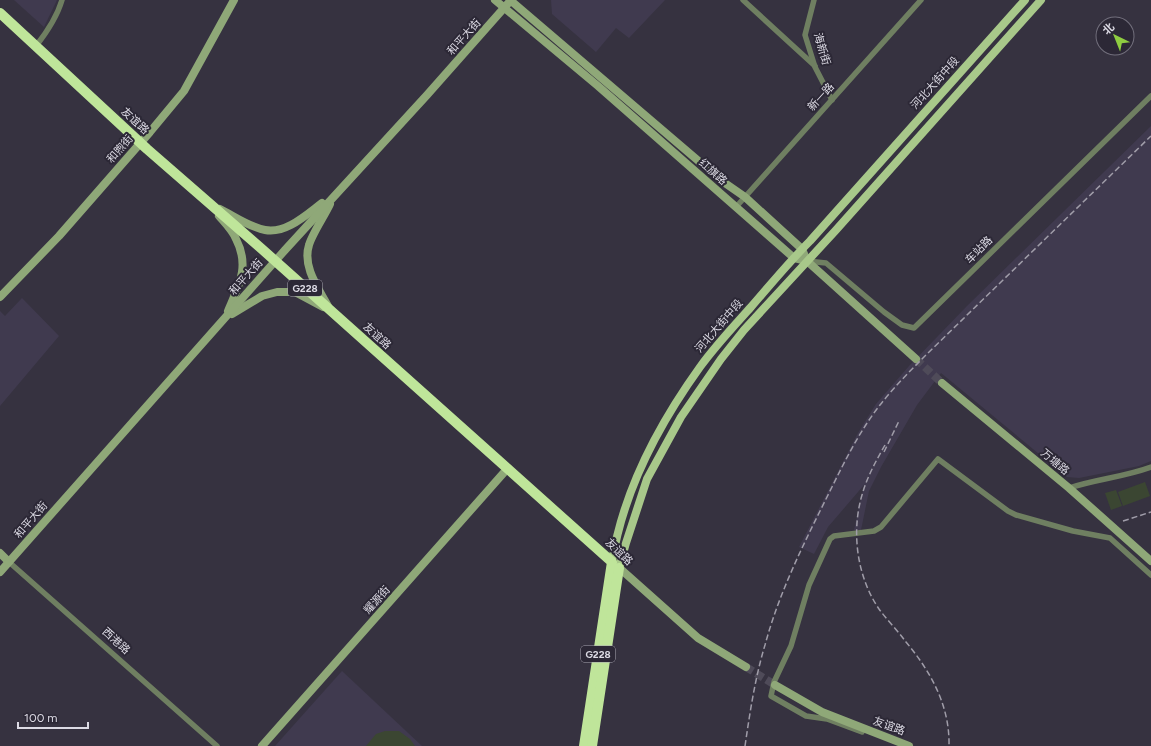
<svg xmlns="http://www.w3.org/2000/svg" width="1151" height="746" viewBox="0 0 1151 746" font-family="Figtree,'Noto Sans SC',sans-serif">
  <rect width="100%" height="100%" fill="#363240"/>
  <g fill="#403a4f">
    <polygon points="14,0 57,0 44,27"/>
    <polygon points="551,0 665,0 629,38 616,28 596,52 552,14"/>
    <polygon points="1151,126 1151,461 1139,466 1079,478 1067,477 941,373 917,405 881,467 869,491 861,530 854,530 864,485 828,527 814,554 799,547 858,433 876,404 909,366 967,306"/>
    <polygon points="22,298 59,336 0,406 0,311 5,316"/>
    <polygon points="342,671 422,746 275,746"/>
  </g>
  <g fill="#3b4632">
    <polygon points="1145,482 1150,496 1123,506 1118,492"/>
    <polygon points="1116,490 1122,506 1111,510 1105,493"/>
    <polygon points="385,731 399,731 410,739 415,746 366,746 376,734"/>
  </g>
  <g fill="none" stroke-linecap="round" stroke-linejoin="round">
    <g stroke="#4f4b59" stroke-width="8" stroke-dasharray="8 4" stroke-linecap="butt">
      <polyline points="916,359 942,383"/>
      <polyline points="746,667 775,685"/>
    </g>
    <g stroke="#6f7f61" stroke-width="5.5">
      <polyline points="743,0 815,66"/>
      <polyline points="814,0 805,35 815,67 832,100"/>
      <path d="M 36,46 C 47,32 57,17 62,0"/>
      <polyline points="736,207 921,0"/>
      <polyline points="807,261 826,263 884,312 902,325 914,328 1151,96"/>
      <path d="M 1069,488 C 1096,479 1124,477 1151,467"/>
      <polyline points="9,562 217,746"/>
      <polyline points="862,732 827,719 806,716 771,696 774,682 791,646 809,585 830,539 834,536 874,531 881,527 938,459 1008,511 1016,515 1073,531 1110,538 1151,575"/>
    </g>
    <g stroke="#8fa878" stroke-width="8">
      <polyline points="495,0 598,86 794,258 807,261 916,359"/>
      <polyline points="510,0 722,181 745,197 802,249 807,261"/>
      <path d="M 220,209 C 234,216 249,227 265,230 C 286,234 306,215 322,203"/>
      <path d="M 219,216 C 225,223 233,231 236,239 C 250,266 239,285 228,311"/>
      <polyline points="0,297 59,236 150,132 184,91 234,0"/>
      <path d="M 328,306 C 319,289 302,267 309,245 C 312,234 325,215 330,204"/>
      <polyline points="232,314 262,296 277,292 295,292 323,307"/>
      <polyline points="942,383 1069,488 1151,561"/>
      <polyline points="0,553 9,562"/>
      <polyline points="616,565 698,638 746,667"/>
      <polyline points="0,572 285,250 427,95 511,0"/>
      <polyline points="775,685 822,712 909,746"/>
      <polyline points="262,746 508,468"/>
    </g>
    <g stroke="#a8c88a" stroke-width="8">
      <path d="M 612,562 C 623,491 659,424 700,367 C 716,345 734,326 751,307 C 771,284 789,262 810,241 L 1025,0"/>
      <polyline points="619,568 626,543 647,479 681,417 721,359 744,330 836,230 1041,0"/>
    </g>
    <g stroke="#bfe59a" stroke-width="10">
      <polyline points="0,13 147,149 263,250 612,562 584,746"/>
      <polyline points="592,746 619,568"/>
    </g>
    <g stroke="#a09da9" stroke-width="1.5" stroke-dasharray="6 3" stroke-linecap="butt">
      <path d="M 885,445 C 876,461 867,477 862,495 C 851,532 857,577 879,609 C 887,620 898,631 906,642 C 931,672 950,706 949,746"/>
      <polyline points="884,452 899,421"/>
      <polyline points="1123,521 1151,512"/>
      <path d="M 745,746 C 750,712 755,678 765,645 C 779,593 803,545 827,497 C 843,465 858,433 880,405 C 894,387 911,370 927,354 L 1151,136"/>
    </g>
  </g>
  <g text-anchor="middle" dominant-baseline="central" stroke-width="4" stroke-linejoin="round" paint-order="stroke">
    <g fill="#2c2836" stroke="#a7a5b0" stroke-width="1">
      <rect x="288" y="280" width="34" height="16" rx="3"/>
      <rect x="581" y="646" width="34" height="16" rx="3"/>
    </g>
    <g font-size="10" font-weight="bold" fill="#dcdae4">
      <text x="305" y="288">G228</text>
      <text x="598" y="654">G228</text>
    </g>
    <g font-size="11" fill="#dcdae4" stroke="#2c2836">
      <text transform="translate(464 37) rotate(-48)">和平大街</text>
      <text transform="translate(822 49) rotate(74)">海新街</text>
      <text transform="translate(935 83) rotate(-48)">河北大街中段</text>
      <text transform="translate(821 97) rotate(-48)">新一路</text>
      <text transform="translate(135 121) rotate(43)">友谊路</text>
      <text transform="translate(120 149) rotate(-49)">和煦街</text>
      <text transform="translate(713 172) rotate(41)">红旗路</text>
      <text transform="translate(979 250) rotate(-45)">车站路</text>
      <text transform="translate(246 277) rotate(-48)">和平大街</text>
      <text transform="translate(719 326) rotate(-49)">河北大街中段</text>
      <text transform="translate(377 336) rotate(42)">友谊路</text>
      <text transform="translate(1055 462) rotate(40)">万塘路</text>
      <text transform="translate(31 520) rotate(-49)">和平大街</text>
      <text transform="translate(619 552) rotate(44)">友谊路</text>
      <text transform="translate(377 600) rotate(-48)">耀源街</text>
      <text transform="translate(116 641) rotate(42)">西港路</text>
      <text transform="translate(889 726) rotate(20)">友谊路</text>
    </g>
  </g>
  <g transform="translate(1115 36) rotate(317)"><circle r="19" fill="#2c2836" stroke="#726f7c"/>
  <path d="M0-3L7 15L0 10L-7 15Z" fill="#8fcd41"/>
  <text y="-6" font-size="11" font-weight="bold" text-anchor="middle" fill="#dcdae4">北</text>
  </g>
  <path d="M18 722v6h70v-6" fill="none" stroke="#dcdae4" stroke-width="2"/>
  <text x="24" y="722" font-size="12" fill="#dcdae4" stroke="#2c2836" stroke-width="3" paint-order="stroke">100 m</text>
</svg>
